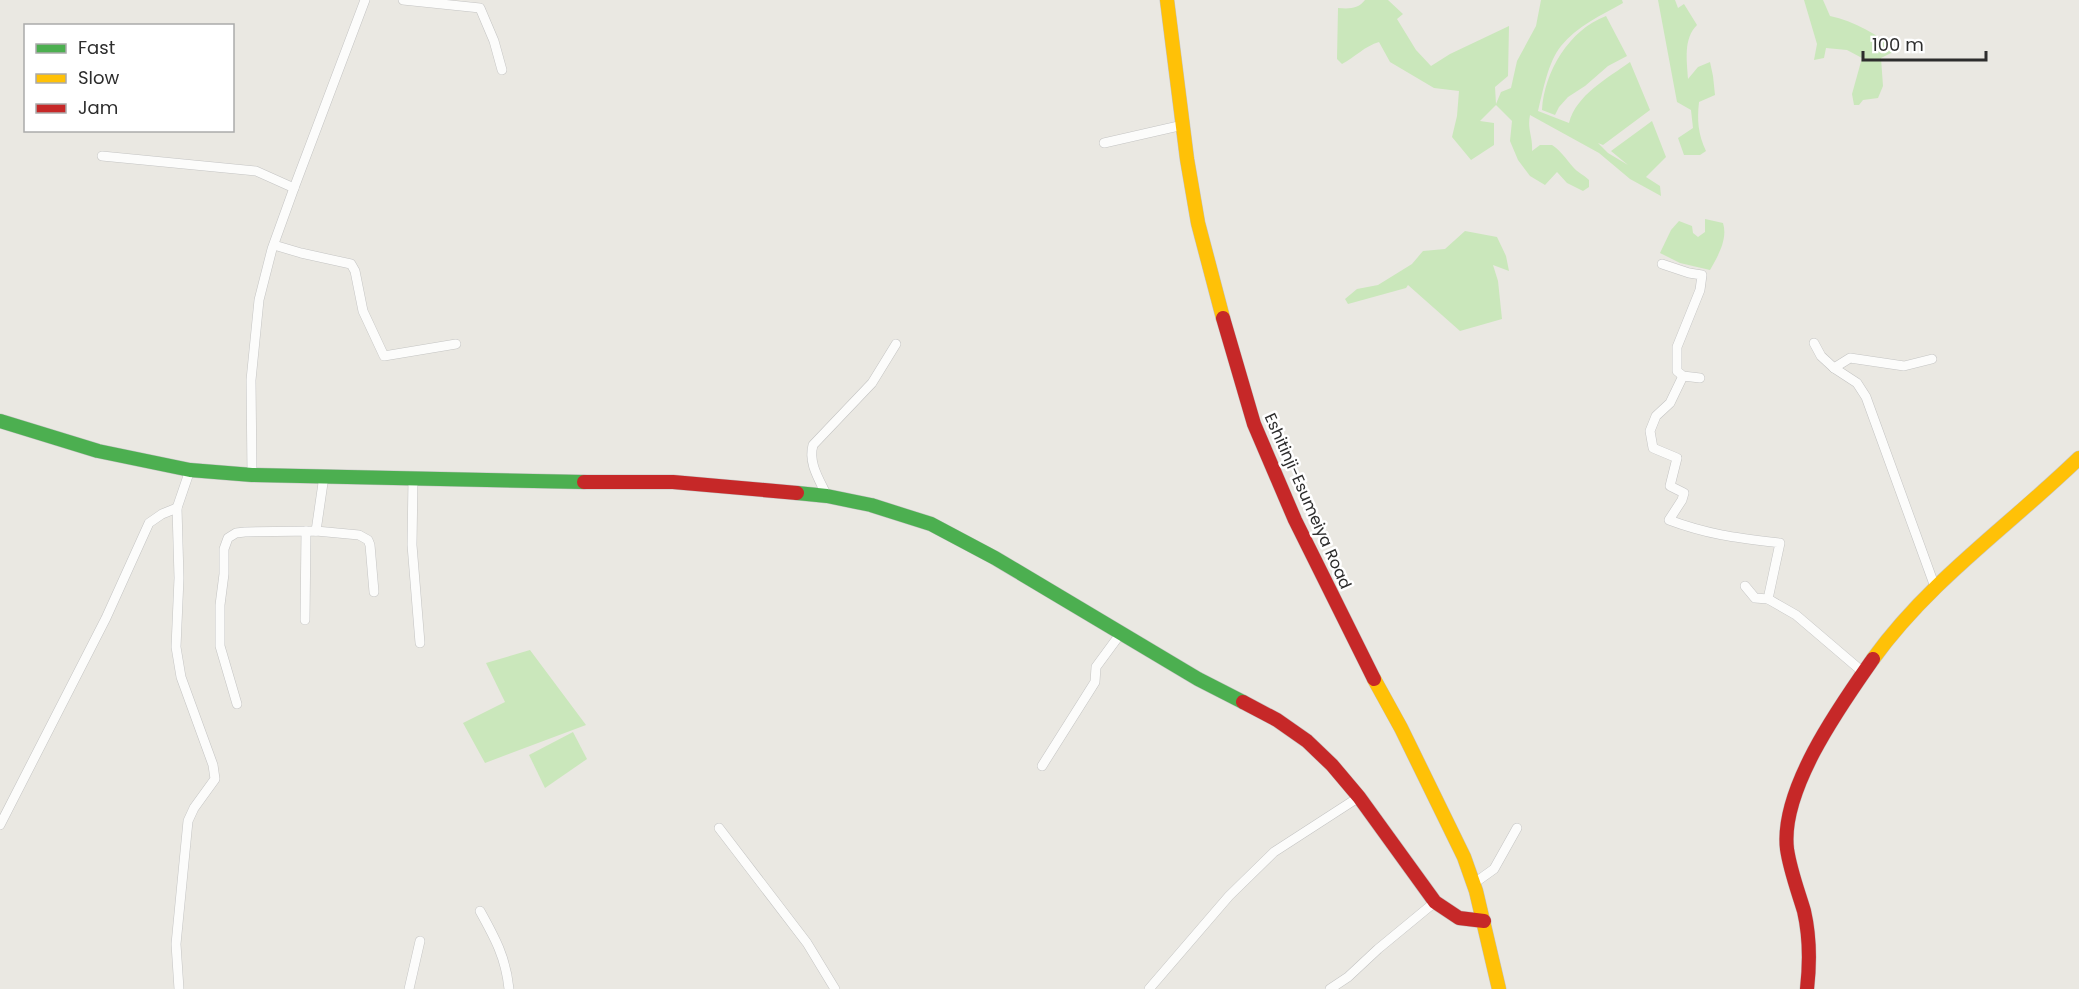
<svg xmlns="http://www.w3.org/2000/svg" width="2079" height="989" viewBox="0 0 2079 989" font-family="Poppins,sans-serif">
  <rect width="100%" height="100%" fill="#eae8e2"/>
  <g fill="#cae7bb">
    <path d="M 1365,0 L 1388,0 L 1403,14 L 1397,19 L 1416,50 L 1431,66 L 1450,54 L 1509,26 L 1508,76 L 1495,87 L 1496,104 L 1501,92 L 1511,88 L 1517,61 L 1536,26 L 1541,0 L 1622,0 L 1623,3 C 1602,15 1577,26 1561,46 C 1548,62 1543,91 1538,111 L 1569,123 C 1576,95 1608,78 1630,62 L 1650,110 L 1603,145 L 1598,143 L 1608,153 L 1628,165 L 1611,151 L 1652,121 L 1666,157 L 1646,177 L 1660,186 L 1661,196 L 1630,179 L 1599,153 L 1530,115 C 1527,130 1533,136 1532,151 L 1540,145 L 1552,145 C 1561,151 1566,159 1573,167 C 1577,172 1584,175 1589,180 L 1589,187 L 1583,191 L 1567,183 L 1557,172 L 1545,185 L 1530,176 L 1518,160 L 1510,141 L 1512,121 L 1496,105 L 1480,121 L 1494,123 L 1494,145 L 1471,160 L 1452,137 L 1457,116 L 1459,91 L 1434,88 L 1390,62 L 1379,42 C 1365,46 1355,57 1342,64 L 1337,59 L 1338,8 C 1349,9 1358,9 1365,0 Z"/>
    <path d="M 1658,0 L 1675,0 L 1678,8 L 1684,4 L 1697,25 C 1683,39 1687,60 1688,79 L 1698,67 L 1710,62 L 1713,76 L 1715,95 L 1699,102 C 1697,120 1698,134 1706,151 L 1700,155 L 1684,155 L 1678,138 L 1693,128 L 1691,110 L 1677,102 Z"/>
    <path d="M 1804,0 L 1823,0 L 1830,16 C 1854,21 1878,35 1897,50 L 1881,58 L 1883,86 L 1878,98 L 1863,100 L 1859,105 L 1854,105 L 1852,94 L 1862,58 L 1847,50 L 1826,48 L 1824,58 L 1814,60 L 1817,44 Z"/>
    <path d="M 1606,16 L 1627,56 L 1608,66 L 1585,86 L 1568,97 L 1559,107 L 1555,115 L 1542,110 C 1544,72 1569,30 1606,16 Z"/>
    <path d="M 1705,219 L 1723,223 C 1728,239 1718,256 1710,270 L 1680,263 L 1660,253 L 1671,230 L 1679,221 L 1692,226 L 1693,233 L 1698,237 L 1705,232 Z"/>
    <polygon points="1465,231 1497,237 1506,256 1509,271 1493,265 1498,281 1502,319 1460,331 1408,285 1406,288 1348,304 1345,299 1357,289 1378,285 1412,264 1423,251 1445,249"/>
    <polygon points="530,650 586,725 485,763 463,723 505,702 486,663"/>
    <polygon points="573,732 587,759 545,788 529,755"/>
  </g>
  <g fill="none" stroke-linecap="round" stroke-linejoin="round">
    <g stroke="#c4c4c3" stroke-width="10">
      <g id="street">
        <polyline points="403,0 480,8 494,41 502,70"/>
        <polyline points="1104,143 1183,125"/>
        <polyline points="102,156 256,171 294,188"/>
        <polyline points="274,245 301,253 351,264 355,271 363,311 384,356 456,344"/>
        <polyline points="1662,264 1689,273 1702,275 1700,290 1677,347 1677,371 1683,376 1700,378"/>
        <polyline points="1814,343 1821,356 1834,368 1857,383 1866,397 1935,587"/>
        <polyline points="1834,368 1850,358 1904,366 1932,359"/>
        <path d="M 1683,376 L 1670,403 L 1656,416 L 1650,431 L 1653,448 L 1677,458 L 1670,486 L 1684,493 L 1682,500 L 1669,520 C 1709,535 1738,538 1780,543 L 1768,599"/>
        <polyline points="252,475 251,380 259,300 272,249 294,188 365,0"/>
        <polyline points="413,479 412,545 420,643"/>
        <path d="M 827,496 C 819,479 808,463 813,445 L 872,383 L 896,344"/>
        <polyline points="316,531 324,476"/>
        <polyline points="1745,586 1755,598 1768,599 1796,615 1864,673"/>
        <polyline points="305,620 306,531"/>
        <polyline points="237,704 220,646 220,605 224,574 224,549 228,538 236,533 245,532 316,531 359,535 368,540 370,545 374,592"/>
        <polyline points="1042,766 1095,682 1096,667 1121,633"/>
        <polyline points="0,825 106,618 149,523 162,514 177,508"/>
        <polyline points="719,828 807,943 835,989"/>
        <polyline points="1473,884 1494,869 1517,828"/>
        <path d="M 480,911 C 495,938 506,958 509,989"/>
        <polyline points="179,989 176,944 188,821 194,808 215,779 213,765 181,677 176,647 179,578 177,508 190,470"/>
        <polyline points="409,989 420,941"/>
        <polyline points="1149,989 1229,896 1274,852 1359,797"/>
        <polyline points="1330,989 1348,977 1378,949 1435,902"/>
      </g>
    </g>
    <g stroke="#c4c4c3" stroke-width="15">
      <g id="fast">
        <polyline points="0,421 98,451 190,470 252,475 584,482"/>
        <polyline points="797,493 827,496 871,505 931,524 995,558 1198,679 1243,702"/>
      </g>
    </g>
    <g stroke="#c4c4c3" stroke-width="15">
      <g id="slow">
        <polyline points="1167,0 1187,159 1198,223 1223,318"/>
        <path d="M 1873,659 C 1930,580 2010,525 2079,458"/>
        <polyline points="1374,679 1401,728 1464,857 1476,891 1499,989"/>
      </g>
    </g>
    <g stroke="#c4c4c3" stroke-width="15">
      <g id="jam">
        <polyline points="1223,318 1254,424 1295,520 1374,679"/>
        <polyline points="584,482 673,482 797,493"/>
        <polyline points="1243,702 1277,720 1307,741 1332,765 1359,797 1435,902 1459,918 1484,921"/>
        <path d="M 1807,989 C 1810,963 1810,937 1804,911 C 1798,891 1790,870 1787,849 C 1780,790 1840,706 1873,659"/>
      </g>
    </g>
    <use href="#street" stroke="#fcfcfb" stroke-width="9"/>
    <use href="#fast" stroke="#4caf50" stroke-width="14"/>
    <use href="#slow" stroke="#ffc107" stroke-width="14"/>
    <use href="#jam" stroke="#c62828" stroke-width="14"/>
  </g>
  <g text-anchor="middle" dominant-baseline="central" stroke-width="5" stroke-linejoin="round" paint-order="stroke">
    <g font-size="16" fill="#2d2d2d" stroke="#fff">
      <text transform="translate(1308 501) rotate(66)">Eshitinji-Esumeiya Road</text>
    </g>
  </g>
  <rect x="24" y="24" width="210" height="108" fill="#ffffff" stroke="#ababab" stroke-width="1.5"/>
  <rect x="36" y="44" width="30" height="9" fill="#4caf50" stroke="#ababab" stroke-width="1.5"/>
  <text x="78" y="54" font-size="18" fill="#2d2d2d">Fast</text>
  <rect x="36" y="74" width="30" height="9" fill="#ffc107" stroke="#ababab" stroke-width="1.5"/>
  <text x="78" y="84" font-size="18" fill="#2d2d2d">Slow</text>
  <rect x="36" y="104" width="30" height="9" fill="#c62828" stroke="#ababab" stroke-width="1.5"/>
  <text x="78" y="114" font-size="18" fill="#2d2d2d">Jam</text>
  <path d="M1863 51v9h123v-9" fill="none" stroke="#2d2d2d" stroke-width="3"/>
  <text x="1872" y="51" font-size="18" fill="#2d2d2d" stroke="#ffffff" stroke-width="4.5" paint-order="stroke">100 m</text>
</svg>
